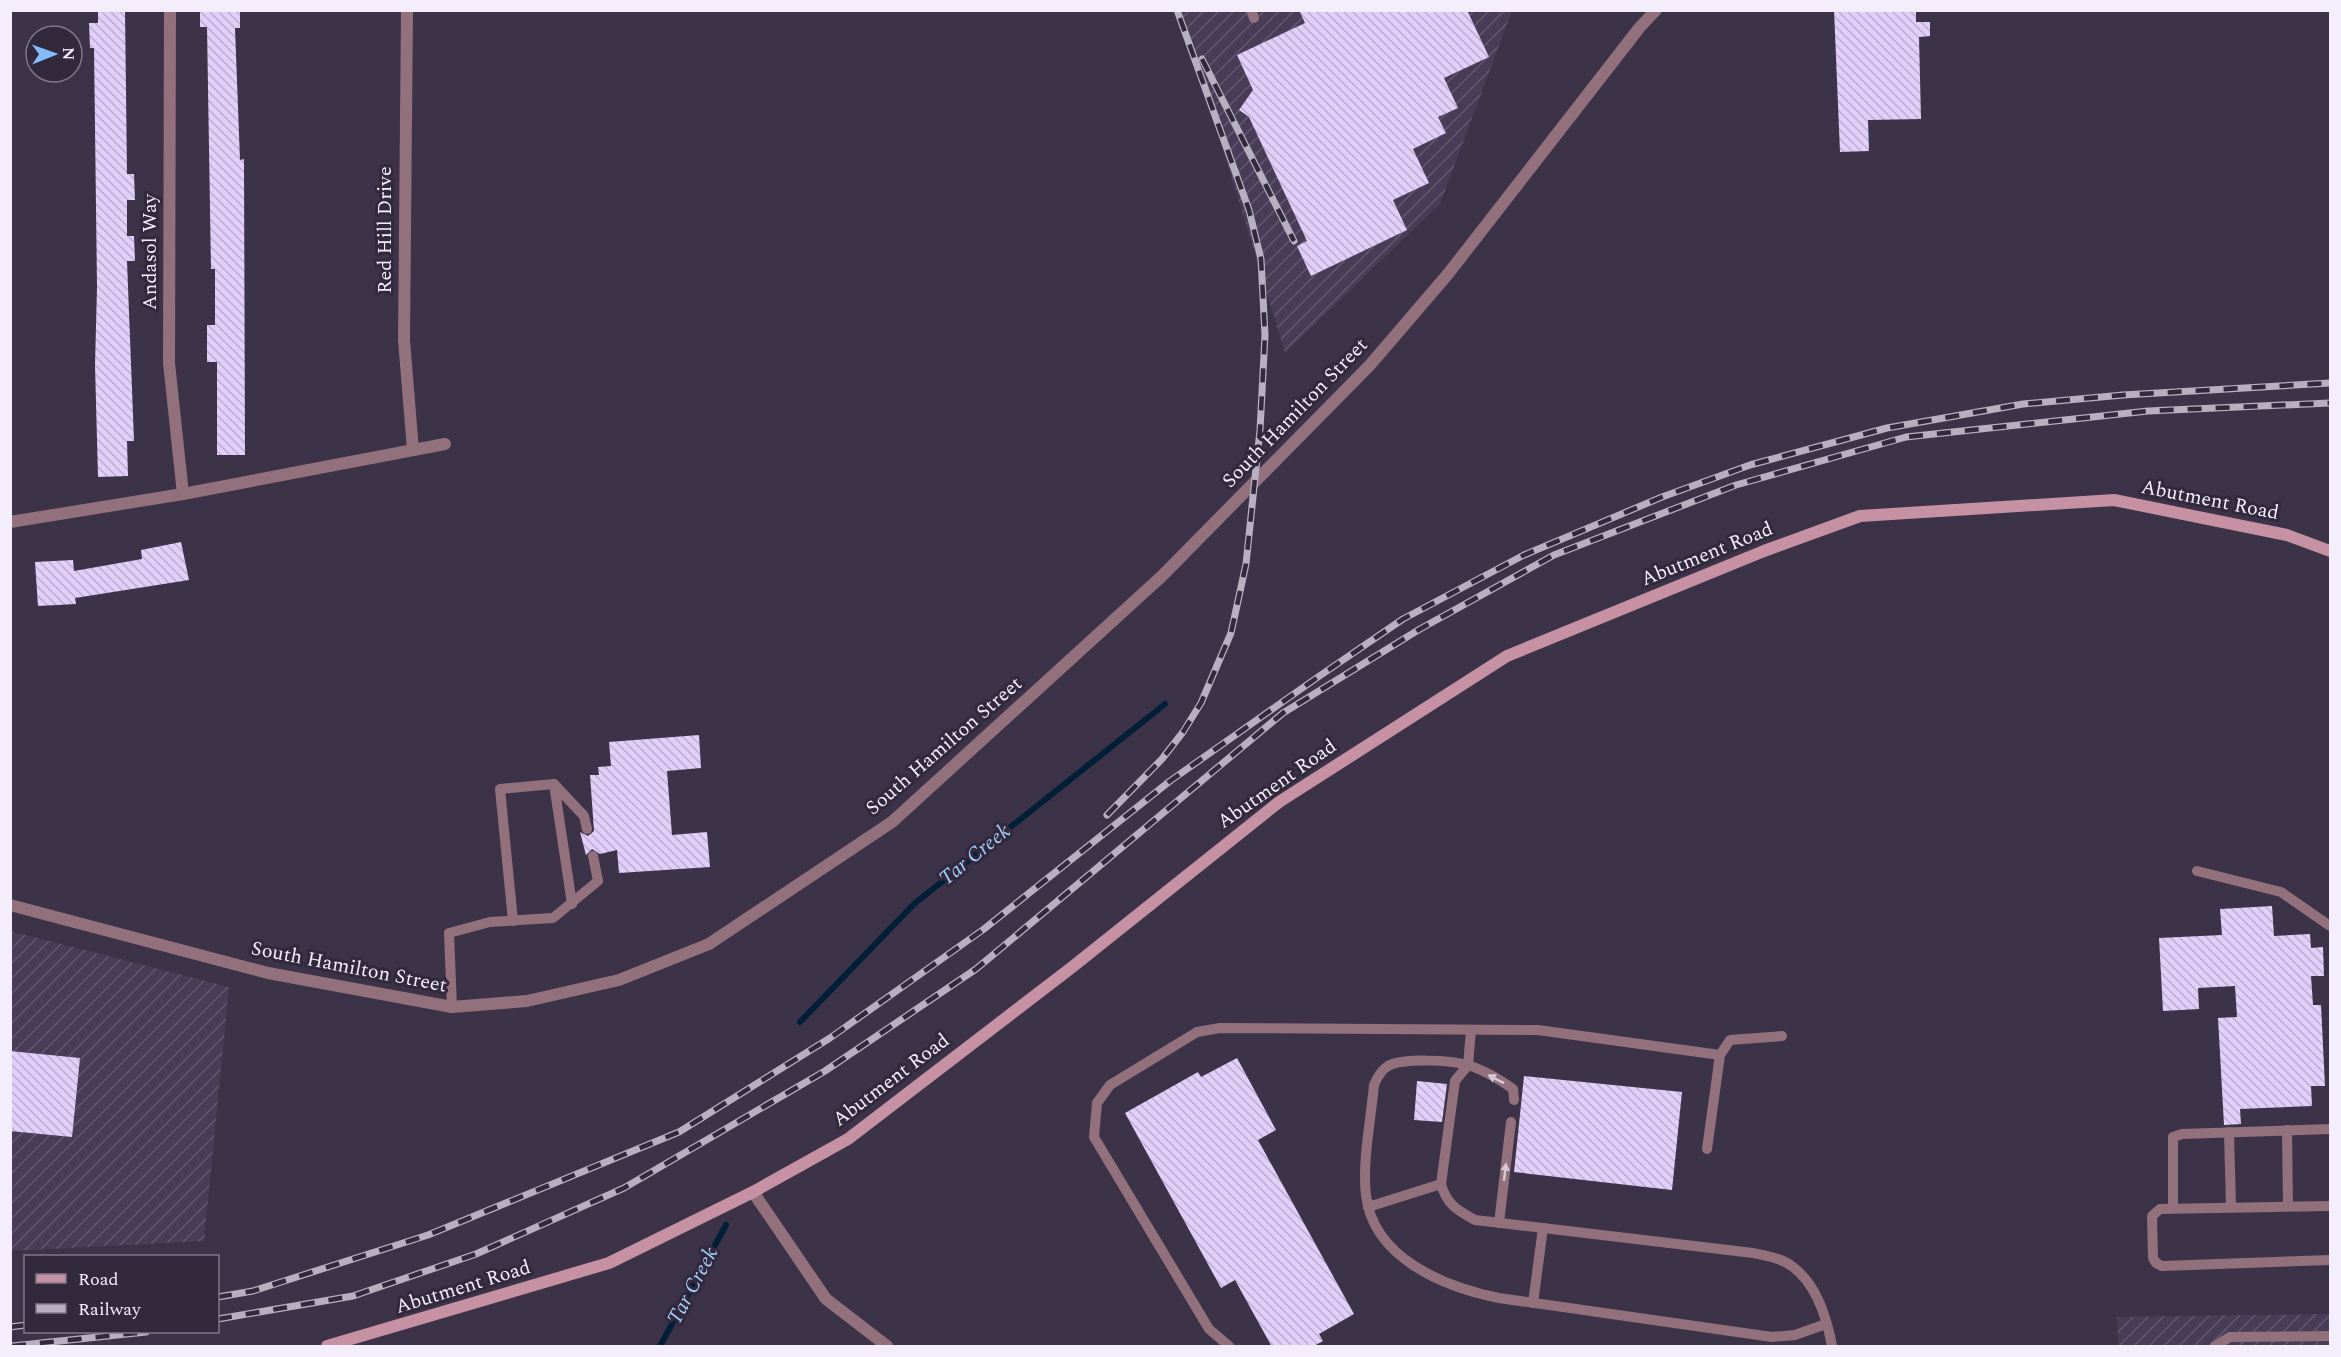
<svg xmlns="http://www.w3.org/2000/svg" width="2341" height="1357" viewBox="0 0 2341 1357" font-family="Spectral,serif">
  <defs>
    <pattern id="industrial-furrows" width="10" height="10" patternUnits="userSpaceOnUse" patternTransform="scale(1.5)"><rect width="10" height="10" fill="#483c57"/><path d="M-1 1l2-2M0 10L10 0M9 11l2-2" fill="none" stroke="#635870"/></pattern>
    <pattern id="building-back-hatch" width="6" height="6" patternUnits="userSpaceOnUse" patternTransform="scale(1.5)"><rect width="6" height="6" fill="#e2cff9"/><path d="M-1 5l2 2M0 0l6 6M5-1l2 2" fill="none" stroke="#bcadce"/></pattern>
  </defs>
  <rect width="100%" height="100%" fill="#3c3348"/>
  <g fill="url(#industrial-furrows)">
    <polygon points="1181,11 1512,11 1440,204 1285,353"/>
    <polygon points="10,931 229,987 204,1241 11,1251"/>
    <polygon points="2330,1314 2330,1346 2118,1346 2117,1317"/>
  </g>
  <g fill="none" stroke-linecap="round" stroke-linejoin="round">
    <g stroke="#021f38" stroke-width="6">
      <polyline points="800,1022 914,904 1165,704"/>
      <polyline points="660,1346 726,1225"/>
    </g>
  </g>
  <g fill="url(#building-back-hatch)">
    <polygon points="98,10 125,10 127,174 134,174 135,200 127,200 127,236 134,236 135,261 127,261 134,441 127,441 128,476 98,477 95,365 97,287 94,48 90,48 89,23 98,23"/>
    <polygon points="200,10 240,10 240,28 235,28 240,160 244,159 245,455 217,455 217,362 207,362 207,325 215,325 215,269 211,269 207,27 200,27"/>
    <polygon points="1299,10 1467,10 1489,57 1444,78 1458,108 1438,117 1446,133 1413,149 1429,183 1393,200 1407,230 1311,276 1297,246 1307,241 1249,117 1239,110 1253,90 1237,55 1305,23"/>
    <polygon points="1834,10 1916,10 1916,22 1930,22 1930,36 1919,37 1921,119 1868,120 1869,151 1840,152"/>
    <polygon points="181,542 189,580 75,598 76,604 38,606 35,562 73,560 74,571 142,559 141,550"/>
    <polygon points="699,735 701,768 667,771 672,835 707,832 710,867 619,873 617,850 600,854 592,849 586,855 580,832 588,836 594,831 590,775 599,775 598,767 611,766 609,742"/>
    <polygon points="2272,906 2274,936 2310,934 2311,948 2323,947 2324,976 2311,976 2313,1005 2321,1005 2325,1086 2311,1086 2312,1106 2240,1109 2241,1124 2224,1125 2218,1018 2237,1017 2235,986 2198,988 2199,1009 2163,1011 2159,938 2222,935 2220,909"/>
    <polygon points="10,1051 80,1058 72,1137 10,1131"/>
    <polygon points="1237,1058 1276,1130 1258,1140 1354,1314 1319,1334 1323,1341 1312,1347 1272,1347 1235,1280 1221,1288 1125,1113 1198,1072 1201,1077"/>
    <polygon points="1524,1076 1682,1092 1672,1190 1514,1172"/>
    <polygon points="1417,1081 1447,1084 1442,1122 1414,1120"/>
  </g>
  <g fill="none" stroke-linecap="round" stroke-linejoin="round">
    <g stroke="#92717d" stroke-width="10">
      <polyline points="1251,10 1254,18"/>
      <polyline points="554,784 572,904"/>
      <polyline points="2197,871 2281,892 2330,926"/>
      <polyline points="513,921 500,789 554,784 584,816 587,829"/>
      <polyline points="452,1007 449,933 490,922 553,918 598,881 593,856"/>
      <path d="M 1514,1100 L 1513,1089 C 1501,1080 1482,1069 1467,1065 C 1451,1060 1403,1058 1388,1066 C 1381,1070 1377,1078 1374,1085 C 1371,1119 1362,1162 1366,1195 C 1373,1258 1444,1287 1499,1298 L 1772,1337 L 1795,1335 L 1826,1324"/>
      <polyline points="2287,1130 2288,1206"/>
      <polyline points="2229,1132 2231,1207"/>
      <polyline points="1707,1149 1720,1055 1730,1040 1782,1036"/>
      <path d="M 1441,1184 C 1447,1205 1457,1210 1475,1220 L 1753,1253 C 1766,1256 1782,1258 1793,1267 C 1816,1284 1827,1319 1832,1346"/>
      <polyline points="2330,1206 2160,1209 2152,1216 2153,1258 2156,1263 2162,1266 2330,1260"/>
      <polyline points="1368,1207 1441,1184 1455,1081 1468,1065 1471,1030"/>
      <polyline points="2173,1208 2173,1137 2182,1134 2330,1129"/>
      <polyline points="1499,1223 1511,1122"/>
      <polyline points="1533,1303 1543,1228"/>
      <polyline points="1229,1346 1209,1329 1094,1137 1097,1103 1110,1085 1197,1032 1220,1028 1538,1030 1720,1055"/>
      <polyline points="2215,1346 2230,1337 2330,1336"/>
    </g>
    <g stroke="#92717d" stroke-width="12">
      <polyline points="170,10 169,363 183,494"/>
      <polyline points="407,10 404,340 413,450"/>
      <polyline points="10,522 183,494 445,444"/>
      <polyline points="10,905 268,973 452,1007 527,1001 619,980 709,944 892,822 1162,576 1370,365 1448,274 1640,27 1656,10"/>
      <polyline points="753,1192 826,1299 887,1346"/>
    </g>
    <polyline stroke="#c591a3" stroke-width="12" points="327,1346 609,1263 753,1192 848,1139 1071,968 1279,802 1507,656 1764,551 1860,516 2114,500 2287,535 2330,551"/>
    <g stroke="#b7b0c0" stroke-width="7">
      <g id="rail">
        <polyline points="1202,59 1294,241"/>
        <polyline points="1107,815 1162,759 1183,732 1201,703 1231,633 1246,564 1260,430 1265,335 1261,259 1249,210 1177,10"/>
        <polyline points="218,1297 253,1291 428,1235 679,1132 830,1038 984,929 1170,781 1318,677 1403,619 1524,555 1662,497 1750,465 1887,428 2023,404 2123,395 2330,383"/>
        <polyline points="218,1319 353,1296 476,1254 624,1188 825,1071 976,969 1283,713 1420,629 1554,555 1736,485 1906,437 2148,411 2330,403"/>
        <polyline points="10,1327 26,1325"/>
        <polyline points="12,1346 146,1332"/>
      </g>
    </g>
    <use href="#rail" stroke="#32293d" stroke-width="4.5" stroke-dasharray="14" stroke-linecap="butt"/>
  </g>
  <defs><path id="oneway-solid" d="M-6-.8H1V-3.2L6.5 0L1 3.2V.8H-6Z" transform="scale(1.5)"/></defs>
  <g fill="#d7c8d6">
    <use href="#oneway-solid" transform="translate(1496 1079) rotate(-153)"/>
    <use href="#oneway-solid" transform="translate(1505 1172) rotate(-83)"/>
  </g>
  <g text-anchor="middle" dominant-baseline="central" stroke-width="6" stroke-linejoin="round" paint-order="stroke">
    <g font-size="20" fill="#f4eefc" stroke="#32293d">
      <text transform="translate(385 230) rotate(-90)">Red Hill Drive</text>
      <text transform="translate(150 252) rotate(-90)">Andasol Way</text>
      <text transform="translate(1295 413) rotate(-46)">South Hamilton Street</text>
      <text transform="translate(2210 500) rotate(11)">Abutment Road</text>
      <text transform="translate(1707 554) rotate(-22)">Abutment Road</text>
      <text transform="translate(944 746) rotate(-41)">South Hamilton Street</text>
      <text transform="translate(1277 784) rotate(-35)">Abutment Road</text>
      <text transform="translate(349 967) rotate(11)">South Hamilton Street</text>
      <text transform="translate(891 1080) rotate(-37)">Abutment Road</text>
      <text transform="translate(463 1287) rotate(-17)">Abutment Road</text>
    </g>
    <g font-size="21" font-style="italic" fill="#a4d1fd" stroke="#32293d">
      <text transform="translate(975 855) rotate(-39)">Tar Creek</text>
      <text transform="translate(693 1286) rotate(-62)">Tar Creek</text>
    </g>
  </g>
  <rect width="2341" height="1357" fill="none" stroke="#f4eefc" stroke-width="24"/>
  <rect x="24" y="1255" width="195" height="78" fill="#32293d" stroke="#807889" stroke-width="1.5"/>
  <rect x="36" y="1274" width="30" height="9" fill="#c591a3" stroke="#807889" stroke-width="1.5"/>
  <text x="78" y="1285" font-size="18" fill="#f4eefc">Road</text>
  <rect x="36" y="1304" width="30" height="9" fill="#b7b0c0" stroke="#807889" stroke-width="1.5"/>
  <text x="78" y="1315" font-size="18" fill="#f4eefc">Railway</text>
  <g transform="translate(54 54) rotate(89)"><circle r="28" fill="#32293d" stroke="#807889" stroke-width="1.5"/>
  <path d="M0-4.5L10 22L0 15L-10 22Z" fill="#84bcfb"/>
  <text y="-9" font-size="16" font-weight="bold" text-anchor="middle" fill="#f4eefc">N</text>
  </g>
</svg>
